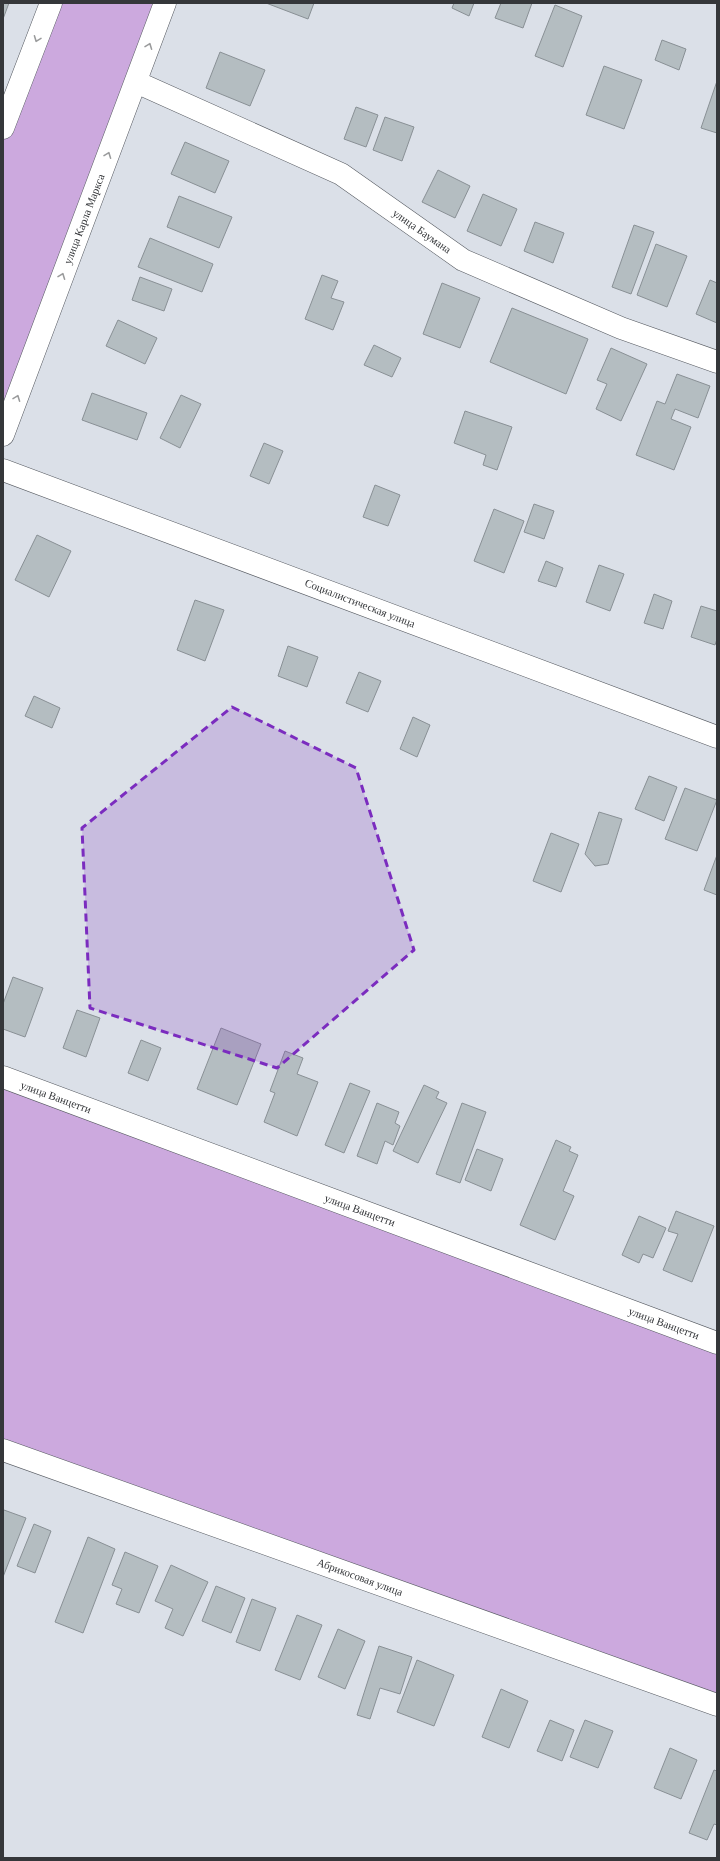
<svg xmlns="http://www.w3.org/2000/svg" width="720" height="1861" viewBox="0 0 720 1861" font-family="'Times New Roman',serif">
  <rect width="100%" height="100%" fill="#dbe0e8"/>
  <g fill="#cca9de">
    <polygon points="51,3 165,3 3,435 3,128"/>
    <polygon points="3,1077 717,1343 717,1705 3,1450"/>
  </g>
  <g fill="#b4bdc1" stroke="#899095">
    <polygon points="3,3 9,3 3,19"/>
    <polygon points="266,3 314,3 308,19"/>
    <polygon points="454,3 474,3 469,16 452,8"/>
    <polygon points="501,3 532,3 523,28 495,18"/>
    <polygon points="555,5 582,16 563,67 535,56"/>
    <polygon points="662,40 686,49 679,70 655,60"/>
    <polygon points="220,52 265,70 250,106 206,88"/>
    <polygon points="604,66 642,80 624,129 586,115"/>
    <polygon points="717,81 717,133 701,128"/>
    <polygon points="356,107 378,115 366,147 344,139"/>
    <polygon points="385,117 414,127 402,161 373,150"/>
    <polygon points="185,142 229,161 215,193 171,174"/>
    <polygon points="438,170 470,186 455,218 422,202"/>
    <polygon points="483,194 517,209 501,246 467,231"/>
    <polygon points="179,196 232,217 219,248 167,227"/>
    <polygon points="535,222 564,233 553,263 524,251"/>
    <polygon points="634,225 654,232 631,294 612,287"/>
    <polygon points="150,238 213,264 202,292 138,267"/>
    <polygon points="656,244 687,256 667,307 637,295"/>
    <polygon points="322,275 338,281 331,298 344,302 333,330 305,319"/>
    <polygon points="140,277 172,289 164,311 132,300"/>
    <polygon points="710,280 717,283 717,323 696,314"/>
    <polygon points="442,283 480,298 460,348 423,334"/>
    <polygon points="512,308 588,339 566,394 490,362"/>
    <polygon points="118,320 157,338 145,364 106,346"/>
    <polygon points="374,345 401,358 392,377 364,365"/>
    <polygon points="611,348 647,364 621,421 596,409 607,384 597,380"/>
    <polygon points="677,374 710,386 698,418 675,409 671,419 691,427 674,470 636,455 657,401 665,404"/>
    <polygon points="92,393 147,413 137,440 82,420"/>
    <polygon points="181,395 201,404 180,448 160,438"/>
    <polygon points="465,411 512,427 497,470 483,465 486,455 454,443"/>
    <polygon points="264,443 283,451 269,484 250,476"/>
    <polygon points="375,485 400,495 388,526 363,517"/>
    <polygon points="534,504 554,511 544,539 524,532"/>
    <polygon points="494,509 524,521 504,573 474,561"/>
    <polygon points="37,535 71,551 49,597 15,580"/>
    <polygon points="546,561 563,568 556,587 538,581"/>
    <polygon points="599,565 624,574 610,611 586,602"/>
    <polygon points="654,594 672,601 663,629 644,623"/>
    <polygon points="195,600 224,610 205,661 177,650"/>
    <polygon points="701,606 717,611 717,639 715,645 691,637"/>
    <polygon points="288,646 318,657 307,687 278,676"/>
    <polygon points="359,672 381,681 368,712 346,703"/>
    <polygon points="34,696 60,708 52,728 25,716"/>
    <polygon points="413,717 430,725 417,757 400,749"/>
    <polygon points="649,776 677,787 664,821 635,809"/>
    <polygon points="685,788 717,800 697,851 665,839"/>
    <polygon points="599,812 622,819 608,864 595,866 585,854"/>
    <polygon points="551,833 579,844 561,892 533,881"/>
    <polygon points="717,855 717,895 704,890"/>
    <polygon points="13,977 43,988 25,1037 3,1029 3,1004"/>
    <polygon points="77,1010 100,1018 86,1057 63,1048"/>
    <polygon points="221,1028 261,1044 237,1105 197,1089"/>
    <polygon points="141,1040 161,1048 148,1081 128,1073"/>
    <polygon points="285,1051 303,1058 297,1074 318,1082 297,1136 264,1122 275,1093 270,1091"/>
    <polygon points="350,1083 370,1091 344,1153 325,1145"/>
    <polygon points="424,1085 439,1092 436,1098 447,1103 418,1163 393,1151"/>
    <polygon points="377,1103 399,1112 395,1123 400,1126 393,1145 385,1141 377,1164 357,1156"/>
    <polygon points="462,1103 486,1112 460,1183 436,1174"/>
    <polygon points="556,1140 571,1147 569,1151 578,1155 563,1191 574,1196 555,1240 520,1225"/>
    <polygon points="477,1149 503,1159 491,1191 465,1180"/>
    <polygon points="676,1211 714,1226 692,1282 663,1270 678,1234 668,1231"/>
    <polygon points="639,1216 666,1228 653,1258 643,1254 639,1263 622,1255"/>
    <polygon points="4,1510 26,1518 3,1577 3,1513"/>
    <polygon points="34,1524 51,1531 35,1573 17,1566"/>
    <polygon points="88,1537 115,1549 83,1633 55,1622"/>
    <polygon points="125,1552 158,1566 139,1613 116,1604 122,1589 112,1585"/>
    <polygon points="171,1565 208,1582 183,1636 165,1628 173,1609 155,1601"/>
    <polygon points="216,1586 245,1598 231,1633 202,1621"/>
    <polygon points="252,1599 276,1608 260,1651 236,1642"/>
    <polygon points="297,1615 322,1625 300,1680 275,1670"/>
    <polygon points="338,1629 365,1641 345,1689 318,1677"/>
    <polygon points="379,1646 412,1657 400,1694 380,1688 370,1719 357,1715"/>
    <polygon points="417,1660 454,1675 434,1726 397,1712"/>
    <polygon points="501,1689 528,1701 509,1748 482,1737"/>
    <polygon points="550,1720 574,1730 562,1761 537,1751"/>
    <polygon points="585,1720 613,1731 598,1768 570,1757"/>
    <polygon points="670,1748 697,1760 681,1799 654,1788"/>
    <polygon points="714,1770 717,1771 717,1825 714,1824 707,1840 689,1833"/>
  </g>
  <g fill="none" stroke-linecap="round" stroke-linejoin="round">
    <g stroke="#575b62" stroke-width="23">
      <g id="street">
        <polyline points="136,82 341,174 463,260 621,328 717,362"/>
        <polyline points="3,470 717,737"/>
        <polyline points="3,1077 717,1343"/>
        <polyline points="3,1450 717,1705"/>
      </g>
    </g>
    <g stroke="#575b62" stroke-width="23">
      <g id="primary">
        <polyline points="3,128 51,3"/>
        <polyline points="3,435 165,3"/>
      </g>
    </g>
    <use href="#street" stroke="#fff" stroke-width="22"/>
    <use href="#primary" stroke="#fff" stroke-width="22"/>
  </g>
  <defs><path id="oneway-chevron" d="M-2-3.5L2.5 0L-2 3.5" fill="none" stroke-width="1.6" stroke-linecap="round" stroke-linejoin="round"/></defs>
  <g stroke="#9a9b9c">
    <use href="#oneway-chevron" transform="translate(37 39) rotate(111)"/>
    <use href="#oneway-chevron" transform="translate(149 46) rotate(-69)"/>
    <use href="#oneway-chevron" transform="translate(108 155) rotate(-69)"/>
    <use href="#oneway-chevron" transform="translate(62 276) rotate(-69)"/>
    <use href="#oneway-chevron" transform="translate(17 398) rotate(-69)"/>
  </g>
  <path fill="#7b2cbf" fill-opacity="0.2" stroke="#7b2cbf" stroke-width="3" stroke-dasharray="8 5" stroke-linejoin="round" d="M 232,707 L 356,768 L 414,950 L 277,1068 L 90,1008 L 82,828 Z"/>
  <g text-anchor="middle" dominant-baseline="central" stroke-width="3" stroke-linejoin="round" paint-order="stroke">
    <g font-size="11" fill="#35373a" stroke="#fff">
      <text transform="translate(84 219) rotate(-69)">улица Карла Маркса</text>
      <text transform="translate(422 231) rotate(35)">улица Баумана</text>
      <text transform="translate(360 603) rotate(21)">Социалистическая улица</text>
      <text transform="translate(56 1097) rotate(20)">улица Ванцетти</text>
      <text transform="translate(360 1210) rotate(20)">улица Ванцетти</text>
      <text transform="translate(664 1323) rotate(20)">улица Ванцетти</text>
      <text transform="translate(360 1577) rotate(20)">Абрикосовая улица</text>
    </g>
  </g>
  <rect width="720" height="1861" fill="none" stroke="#35373a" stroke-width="8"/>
</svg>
